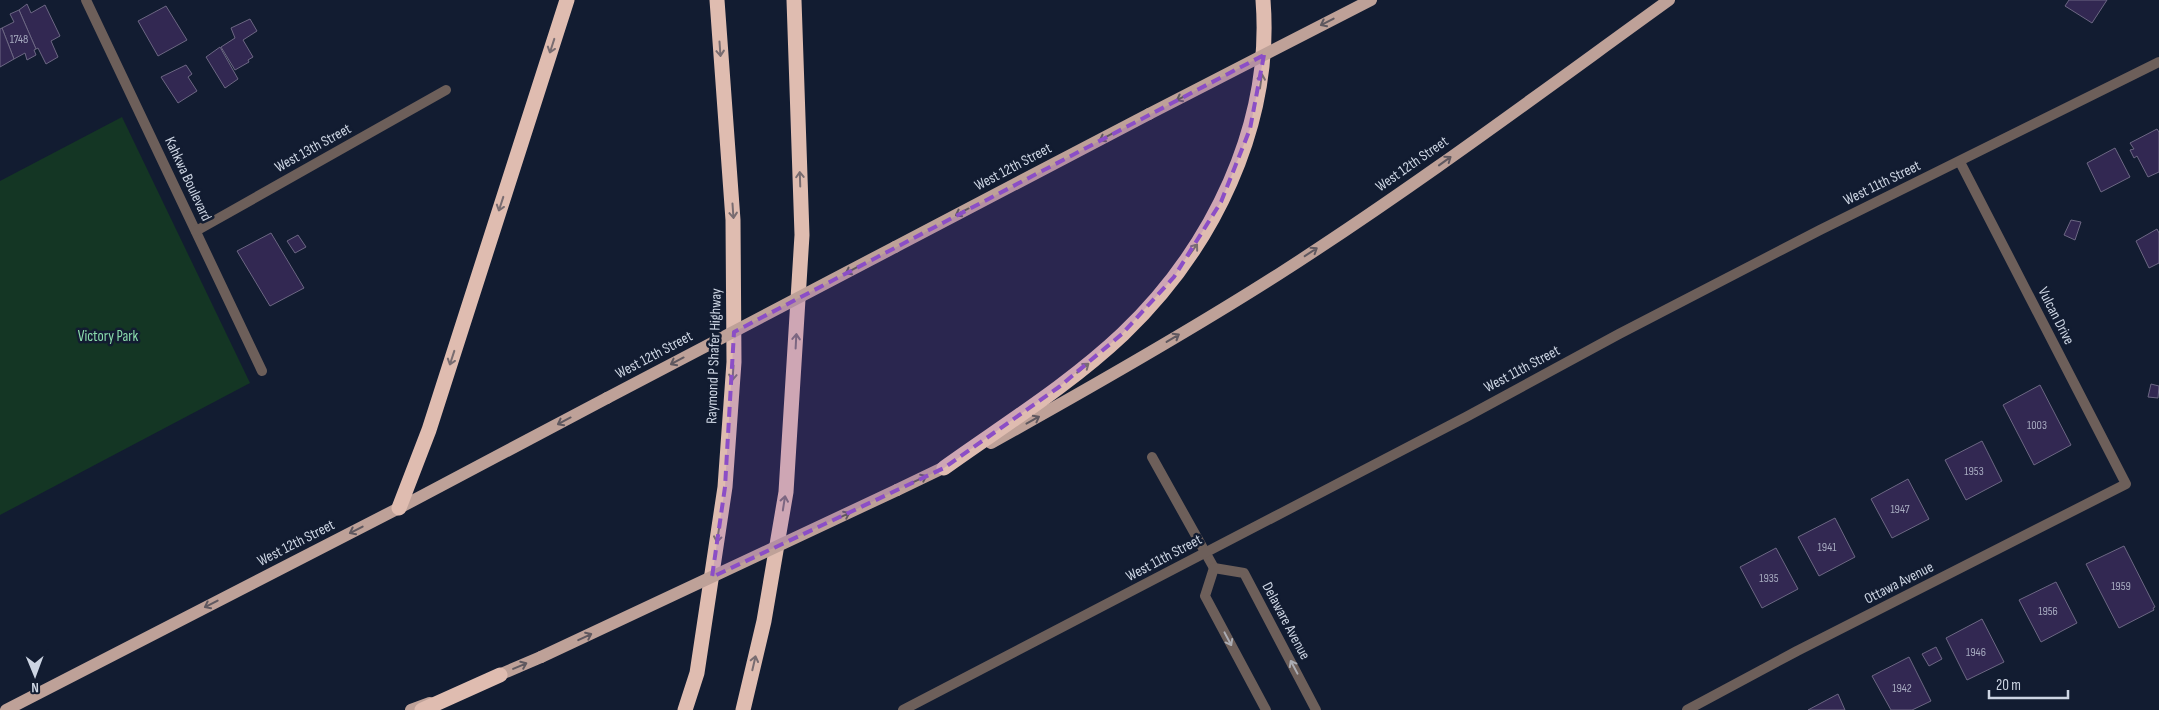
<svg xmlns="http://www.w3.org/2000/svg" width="2159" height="710" viewBox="0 0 2159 710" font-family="'Sofia Sans Condensed',sans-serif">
  <rect width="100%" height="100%" fill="#121c31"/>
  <polygon fill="#143624" points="122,117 250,383 0,515 0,181"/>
  <g fill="#322852" stroke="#6c6783">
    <polygon points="2069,0 2107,0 2092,23 2065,6"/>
    <polygon points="27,4 31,13 45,5 60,36 51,41 58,57 46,64 38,48 36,49 19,10"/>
    <polygon points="166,6 187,40 158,56 138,21"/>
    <polygon points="19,10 36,49 34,50 36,55 27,60 25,53 14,59 2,28 14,22 10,14"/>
    <polygon points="250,19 257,31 243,40 253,57 248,60 249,62 235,70 221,47 235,38 231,28"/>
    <polygon points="2,28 14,59 0,67 0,29"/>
    <polygon points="220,47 238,79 225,88 206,57"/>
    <polygon points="186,65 192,74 188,77 197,91 178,103 161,77"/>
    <polygon points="2157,129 2159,132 2159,172 2148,177 2137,156 2134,158 2130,150 2134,149 2130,143"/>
    <polygon points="2115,148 2130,177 2101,192 2087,163"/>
    <polygon points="2071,220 2081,222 2075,240 2064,235"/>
    <polygon points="2157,229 2159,233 2159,263 2149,268 2136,241"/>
    <polygon points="271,233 304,288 270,306 237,251"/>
    <polygon points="298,235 306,247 295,253 287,241"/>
    <polygon points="2151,384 2159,386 2158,398 2148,397"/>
    <polygon points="2040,385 2071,445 2034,465 2003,405"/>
    <polygon points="1982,441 2002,481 1966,500 1945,460"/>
    <polygon points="1908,479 1929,519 1892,538 1871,499"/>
    <polygon points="1835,518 1855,557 1819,576 1798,537"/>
    <polygon points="2124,546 2155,607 2153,608 2154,610 2119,628 2086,564"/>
    <polygon points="1776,548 1798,589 1762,608 1740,567"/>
    <polygon points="2056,582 2077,623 2041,642 2019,600"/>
    <polygon points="1982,619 2004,662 1967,680 1946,638"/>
    <polygon points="1936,647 1942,659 1929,666 1922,654"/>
    <polygon points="1909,657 1931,701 1912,710 1891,710 1872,676"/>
    <polygon points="1838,694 1845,710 1808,710"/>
  </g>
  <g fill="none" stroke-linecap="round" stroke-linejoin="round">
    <g stroke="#6d5f5a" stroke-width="10">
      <polyline points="86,0 262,371"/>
      <polyline points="196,231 446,90"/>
      <polyline points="1152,457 1214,568"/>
      <polyline points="903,710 1466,417 1619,334 1820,230 2159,62"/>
      <polyline points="1266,710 1205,596 1214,568 1244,573 1316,710"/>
      <polyline points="1687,710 1797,651 2126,484 1960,162"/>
    </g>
    <g stroke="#bea198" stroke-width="12">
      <polyline points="895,247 1149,114"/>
      <path d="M 991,443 C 1088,389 1185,334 1279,274 C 1413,188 1540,93 1669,0"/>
      <polyline points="897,490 951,464"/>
      <polyline points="492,678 541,657"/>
      <polyline points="6,710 399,508 607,398"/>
      <polyline points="411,710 430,703"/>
    </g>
    <g stroke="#dfbcb0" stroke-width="15">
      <path d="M 944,468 C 1004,425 1069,385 1123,334 C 1212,249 1273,126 1263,0"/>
      <polyline points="399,508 429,430 567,0"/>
      <polyline points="422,710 500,675"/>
      <polyline points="685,710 697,673 725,487 734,362 733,220 717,0"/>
      <polyline points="743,710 764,621 786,492 802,235 794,0"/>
    </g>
    <g stroke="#bea198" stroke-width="12">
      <polyline points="1149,114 1371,0"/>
      <polyline points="607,398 895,247"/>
      <polyline points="541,657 897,490"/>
    </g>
  </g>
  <defs><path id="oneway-shaft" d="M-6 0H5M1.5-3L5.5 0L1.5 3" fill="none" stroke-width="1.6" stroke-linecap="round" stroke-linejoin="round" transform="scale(1.25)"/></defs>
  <g stroke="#5f585f">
    <use href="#oneway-shaft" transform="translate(1327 22) rotate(153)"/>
    <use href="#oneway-shaft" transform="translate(1183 97) rotate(153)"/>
    <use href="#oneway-shaft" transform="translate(1106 137) rotate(152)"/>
    <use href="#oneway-shaft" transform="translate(1445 161) rotate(-36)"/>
    <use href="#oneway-shaft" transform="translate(962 212) rotate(152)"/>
    <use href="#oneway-shaft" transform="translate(1311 252) rotate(-33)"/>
    <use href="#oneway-shaft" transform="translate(852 270) rotate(152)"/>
    <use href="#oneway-shaft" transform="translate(1173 338) rotate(-31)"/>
    <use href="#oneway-shaft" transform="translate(677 361) rotate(152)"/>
    <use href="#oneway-shaft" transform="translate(1033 420) rotate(-29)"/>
    <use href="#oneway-shaft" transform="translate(564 421) rotate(152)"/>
    <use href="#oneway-shaft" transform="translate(920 479) rotate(-25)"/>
    <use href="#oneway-shaft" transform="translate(843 516) rotate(-25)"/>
    <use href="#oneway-shaft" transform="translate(356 530) rotate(153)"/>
    <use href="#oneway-shaft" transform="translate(211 604) rotate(153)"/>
    <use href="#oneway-shaft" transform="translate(585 637) rotate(-25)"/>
    <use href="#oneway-shaft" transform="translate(520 666) rotate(-23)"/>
  </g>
  <g stroke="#786c70">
    <use href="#oneway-shaft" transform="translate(552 46) rotate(108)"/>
    <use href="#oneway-shaft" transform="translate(720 49) rotate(86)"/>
    <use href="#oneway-shaft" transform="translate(1261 81) rotate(-82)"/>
    <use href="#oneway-shaft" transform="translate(800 179) rotate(-92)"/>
    <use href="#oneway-shaft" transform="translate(501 204) rotate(108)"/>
    <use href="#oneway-shaft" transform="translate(733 211) rotate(86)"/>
    <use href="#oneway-shaft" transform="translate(1193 250) rotate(-54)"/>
    <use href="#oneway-shaft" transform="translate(796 341) rotate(-87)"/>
    <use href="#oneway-shaft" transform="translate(452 358) rotate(108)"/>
    <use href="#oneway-shaft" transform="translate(1083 368) rotate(-38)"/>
    <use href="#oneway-shaft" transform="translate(733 373) rotate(94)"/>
    <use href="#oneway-shaft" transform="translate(784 503) rotate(-81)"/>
    <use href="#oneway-shaft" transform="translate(718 535) rotate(99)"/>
    <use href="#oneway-shaft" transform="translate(754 663) rotate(-77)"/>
  </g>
  <g stroke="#abacb3">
    <use href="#oneway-shaft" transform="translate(1228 639) rotate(62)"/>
    <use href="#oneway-shaft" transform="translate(1294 667) rotate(-118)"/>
  </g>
  <path fill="#8b4ec6" fill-opacity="0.2" stroke="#8b4ec6" stroke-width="4" stroke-dasharray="10 6" stroke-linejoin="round" d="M 1264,55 L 1250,129 L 1221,202 L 1174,277 L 1122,334 L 1059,387 L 944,468 L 712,577 L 725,487 L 734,332 Z"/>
  <g text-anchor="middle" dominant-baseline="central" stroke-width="5" stroke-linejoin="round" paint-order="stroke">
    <g font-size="12" fill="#a6aabf">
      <text x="19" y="39">1748</text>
      <text x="2037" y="425">1003</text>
      <text x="1974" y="471">1953</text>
      <text x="1900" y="509">1947</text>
      <text x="1827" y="547">1941</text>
      <text x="1769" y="578">1935</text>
      <text x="2121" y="586">1959</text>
      <text x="2048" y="611">1956</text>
      <text x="1976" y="652">1946</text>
      <text x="1902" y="688">1942</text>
    </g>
    <g font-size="15" fill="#cdd5e3" stroke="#121c31">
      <text transform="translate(313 148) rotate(-29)">West 13th Street</text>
      <text transform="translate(1412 164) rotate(-35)">West 12th Street</text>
      <text transform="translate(1013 167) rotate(-28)">West 12th Street</text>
      <text transform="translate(188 179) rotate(65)">Kahkwa Boulevard</text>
      <text transform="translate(1882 183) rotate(-26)">West 11th Street</text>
      <text transform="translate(2056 316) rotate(63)">Vulcan Drive</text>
      <text transform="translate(654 355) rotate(-28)">West 12th Street</text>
      <text transform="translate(714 356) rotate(-88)">Raymond P Shafer Highway</text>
      <text transform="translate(1522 369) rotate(-28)">West 11th Street</text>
      <text transform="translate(296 543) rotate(-27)">West 12th Street</text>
      <text transform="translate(1164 558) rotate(-28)">West 11th Street</text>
      <text transform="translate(1899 583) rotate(-27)">Ottawa Avenue</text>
      <text transform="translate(1286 621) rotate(62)">Delaware Avenue</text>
    </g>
    <g font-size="15" fill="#8adbac" stroke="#121c31">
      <text x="108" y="336">Victory Park</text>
    </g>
  </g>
  <g transform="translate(35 675) rotate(179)" stroke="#121c31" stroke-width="4" paint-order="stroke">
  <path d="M0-4L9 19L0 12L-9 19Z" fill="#cdd5e3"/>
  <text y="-8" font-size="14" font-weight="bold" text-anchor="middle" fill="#cdd5e3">N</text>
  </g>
  <path d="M1989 690v8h79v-8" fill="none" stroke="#cdd5e3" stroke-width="2.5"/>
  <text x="1996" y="690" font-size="15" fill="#cdd5e3" stroke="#121c31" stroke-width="4" paint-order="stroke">20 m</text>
</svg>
